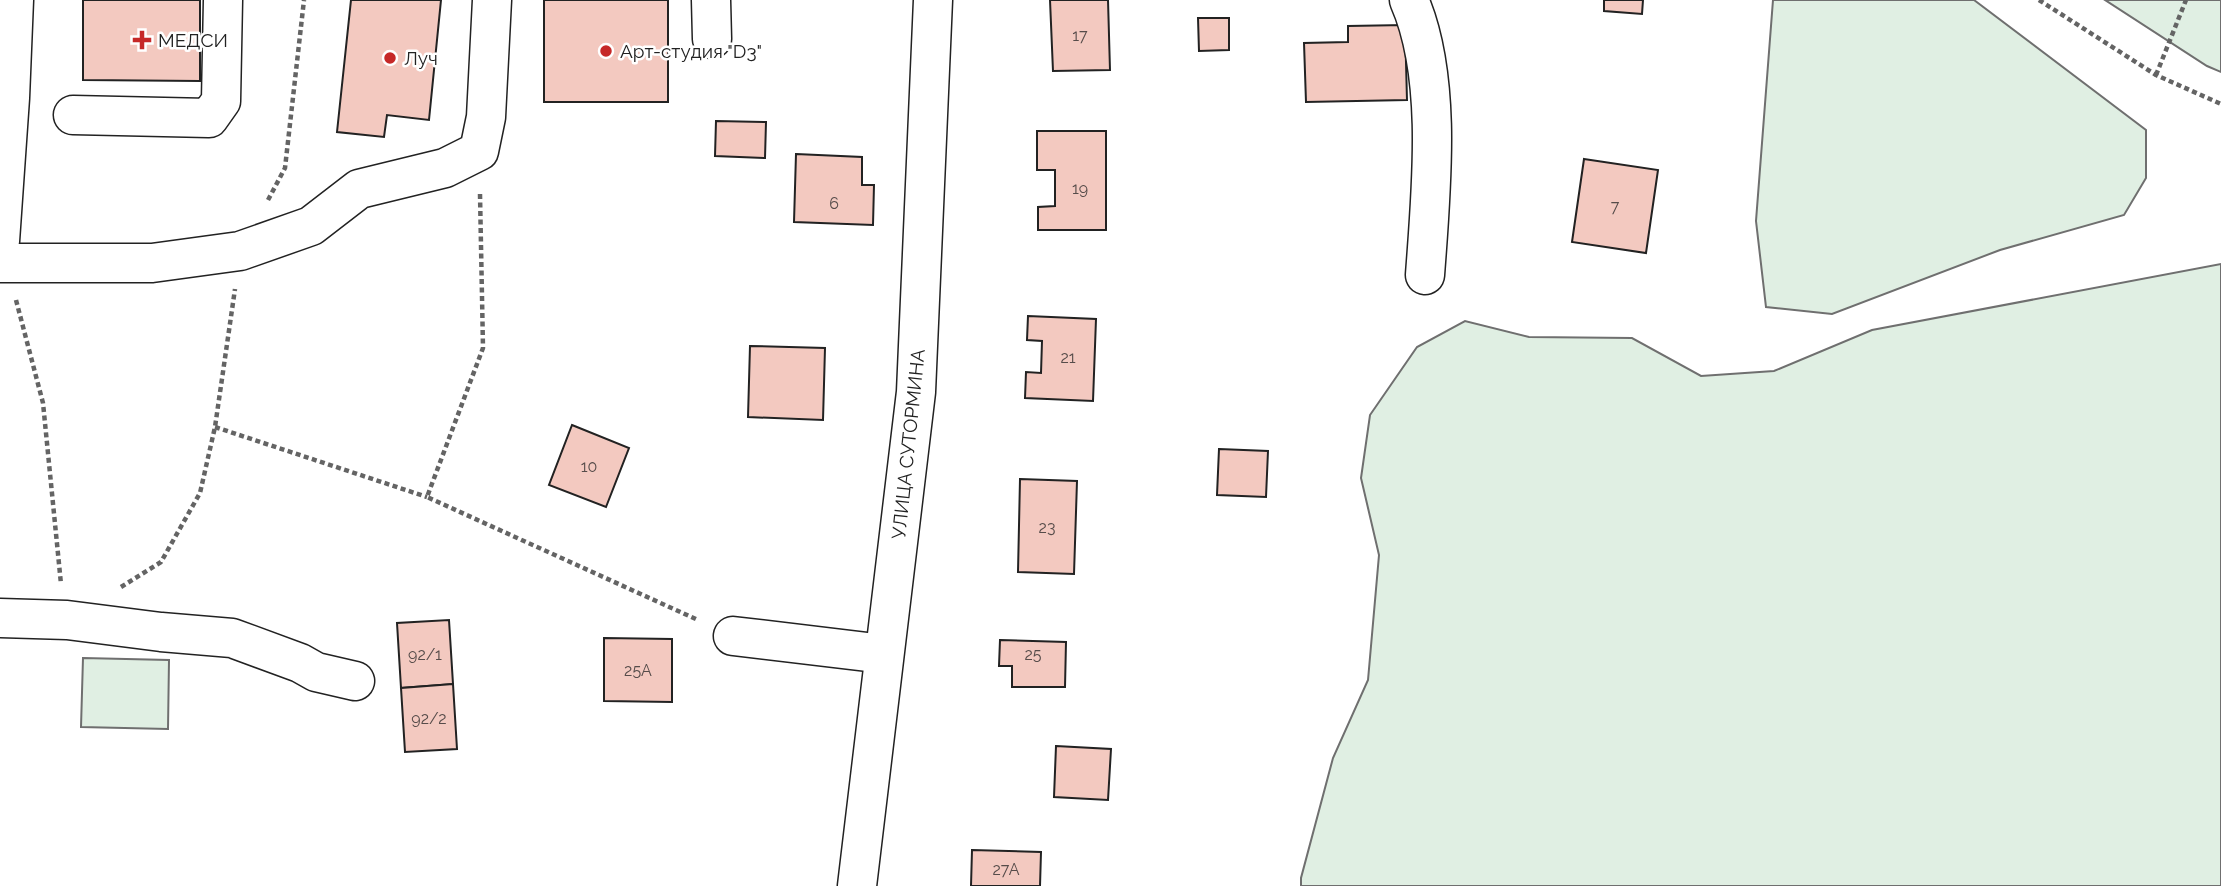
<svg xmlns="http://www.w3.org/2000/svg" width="2221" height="886" viewBox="0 0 2221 886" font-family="Raleway,sans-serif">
  <rect width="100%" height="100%" fill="#fff"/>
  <g fill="#e0efe3" stroke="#6f6f6f" stroke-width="2">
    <polygon points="1773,0 1974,0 2146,130 2146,178 2124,215 2000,250 1832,314 1766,307 1756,221"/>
    <polygon points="2105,0 2221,0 2221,72 2207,66"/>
    <polygon points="2221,264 2221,886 1301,886 1301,878 1333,758 1368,680 1379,555 1361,478 1370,415 1417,347 1465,321 1529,337 1632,338 1701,376 1774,371 1872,330"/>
    <polygon points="83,658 169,660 168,729 81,727"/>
  </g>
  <g fill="#f3c9c0" stroke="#222" stroke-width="2">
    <polygon points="83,0 200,0 200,81 83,80"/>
    <polygon points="351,0 441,0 429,120 387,115 384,137 337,132"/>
    <rect x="544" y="0" width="124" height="102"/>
    <polygon points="1050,0 1108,0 1110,70 1053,71"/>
    <polygon points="1604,0 1643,0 1642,14 1604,11"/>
    <polygon points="1198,18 1229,18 1229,50 1199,51"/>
    <polygon points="1405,25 1407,100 1306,102 1304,43 1348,42 1348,26"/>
    <polygon points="716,121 766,122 765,158 715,156"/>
    <polygon points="1037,131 1106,131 1106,230 1038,230 1038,207 1055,206 1055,170 1037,170"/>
    <polygon points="796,154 862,157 862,185 874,185 873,225 794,222"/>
    <polygon points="1584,159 1658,170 1646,253 1572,242"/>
    <polygon points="1028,316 1096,319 1093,401 1025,398 1026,372 1041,373 1042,341 1027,340"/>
    <polygon points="750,346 825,348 823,420 748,417"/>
    <polygon points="572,425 629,448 606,507 549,485"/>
    <polygon points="1219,449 1268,451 1266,497 1217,495"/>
    <polygon points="1020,479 1077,481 1074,574 1018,572"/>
    <polygon points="449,620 453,684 401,688 397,623"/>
    <polygon points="604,638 672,639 672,702 604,701"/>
    <polygon points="1000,640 1066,642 1065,687 1012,687 1012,666 999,666"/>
    <polygon points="453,684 457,749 405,752 401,688"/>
    <polygon points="1056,746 1111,749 1108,800 1054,797"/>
    <polygon points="972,850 1041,852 1040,886 971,886"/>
  </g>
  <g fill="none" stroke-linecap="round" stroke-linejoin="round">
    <g stroke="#222" stroke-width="41">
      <g id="minor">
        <polyline points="711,0 712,39"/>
        <path d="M 1409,0 C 1443,77 1431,192 1425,275"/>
        <polyline points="73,115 209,118 221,101 223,0"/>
        <polyline points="0,241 10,98 14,0"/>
        <polyline points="0,263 152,263 240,251 311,226 359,189 445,168 479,151 486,117 492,0"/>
        <polyline points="0,618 67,620 161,632 232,638 300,663 316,672 355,681"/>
        <polyline points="733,636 884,654"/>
        <polyline points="857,886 916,392 933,0"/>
      </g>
    </g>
    <g stroke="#646464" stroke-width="4.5" stroke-dasharray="5 3.5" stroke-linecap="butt">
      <polyline points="2039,0 2156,75 2221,104"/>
      <polyline points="2156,75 2186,0"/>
      <polyline points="480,194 483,348 427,497 698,620"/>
      <polyline points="268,200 285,168 304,0"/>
      <polyline points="16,300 43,403 61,584"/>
      <polyline points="215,427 427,497"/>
      <polyline points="121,587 161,562 200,493 215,427 235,289"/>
    </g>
    <use href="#minor" stroke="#fff" stroke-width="38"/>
  </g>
  <g fill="#c62828" stroke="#fff" stroke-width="2.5">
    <path d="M138.5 29.5h7v7h7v7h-7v7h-7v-7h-7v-7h7z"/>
    <circle cx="606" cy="51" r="7"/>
    <circle cx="390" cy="58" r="7"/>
  </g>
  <g text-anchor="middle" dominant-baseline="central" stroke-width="5" stroke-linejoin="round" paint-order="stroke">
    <g font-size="16" fill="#564c4a">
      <text x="1080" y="35">17</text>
      <text x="1080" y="188">19</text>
      <text x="834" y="203">6</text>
      <text x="1615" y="206">7</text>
      <text x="1068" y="357">21</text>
      <text x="589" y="466">10</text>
      <text x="1047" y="527">23</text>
      <text x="425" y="654">92/1</text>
      <text x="1033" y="654">25</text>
      <text x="638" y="670">25А</text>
      <text x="429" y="718">92/2</text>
      <text x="1006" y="869">27А</text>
    </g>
    <g font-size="19" fill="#222" stroke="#fff" text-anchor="start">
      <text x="158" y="40">МЕДСИ</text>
      <text x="620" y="51">Арт-студия "D3"</text>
      <text x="404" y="58">Луч</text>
    </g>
    <g font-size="19" fill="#222" stroke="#fff">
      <text transform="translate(908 444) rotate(-84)">УЛИЦА СУТОРМИНА</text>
    </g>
  </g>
</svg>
